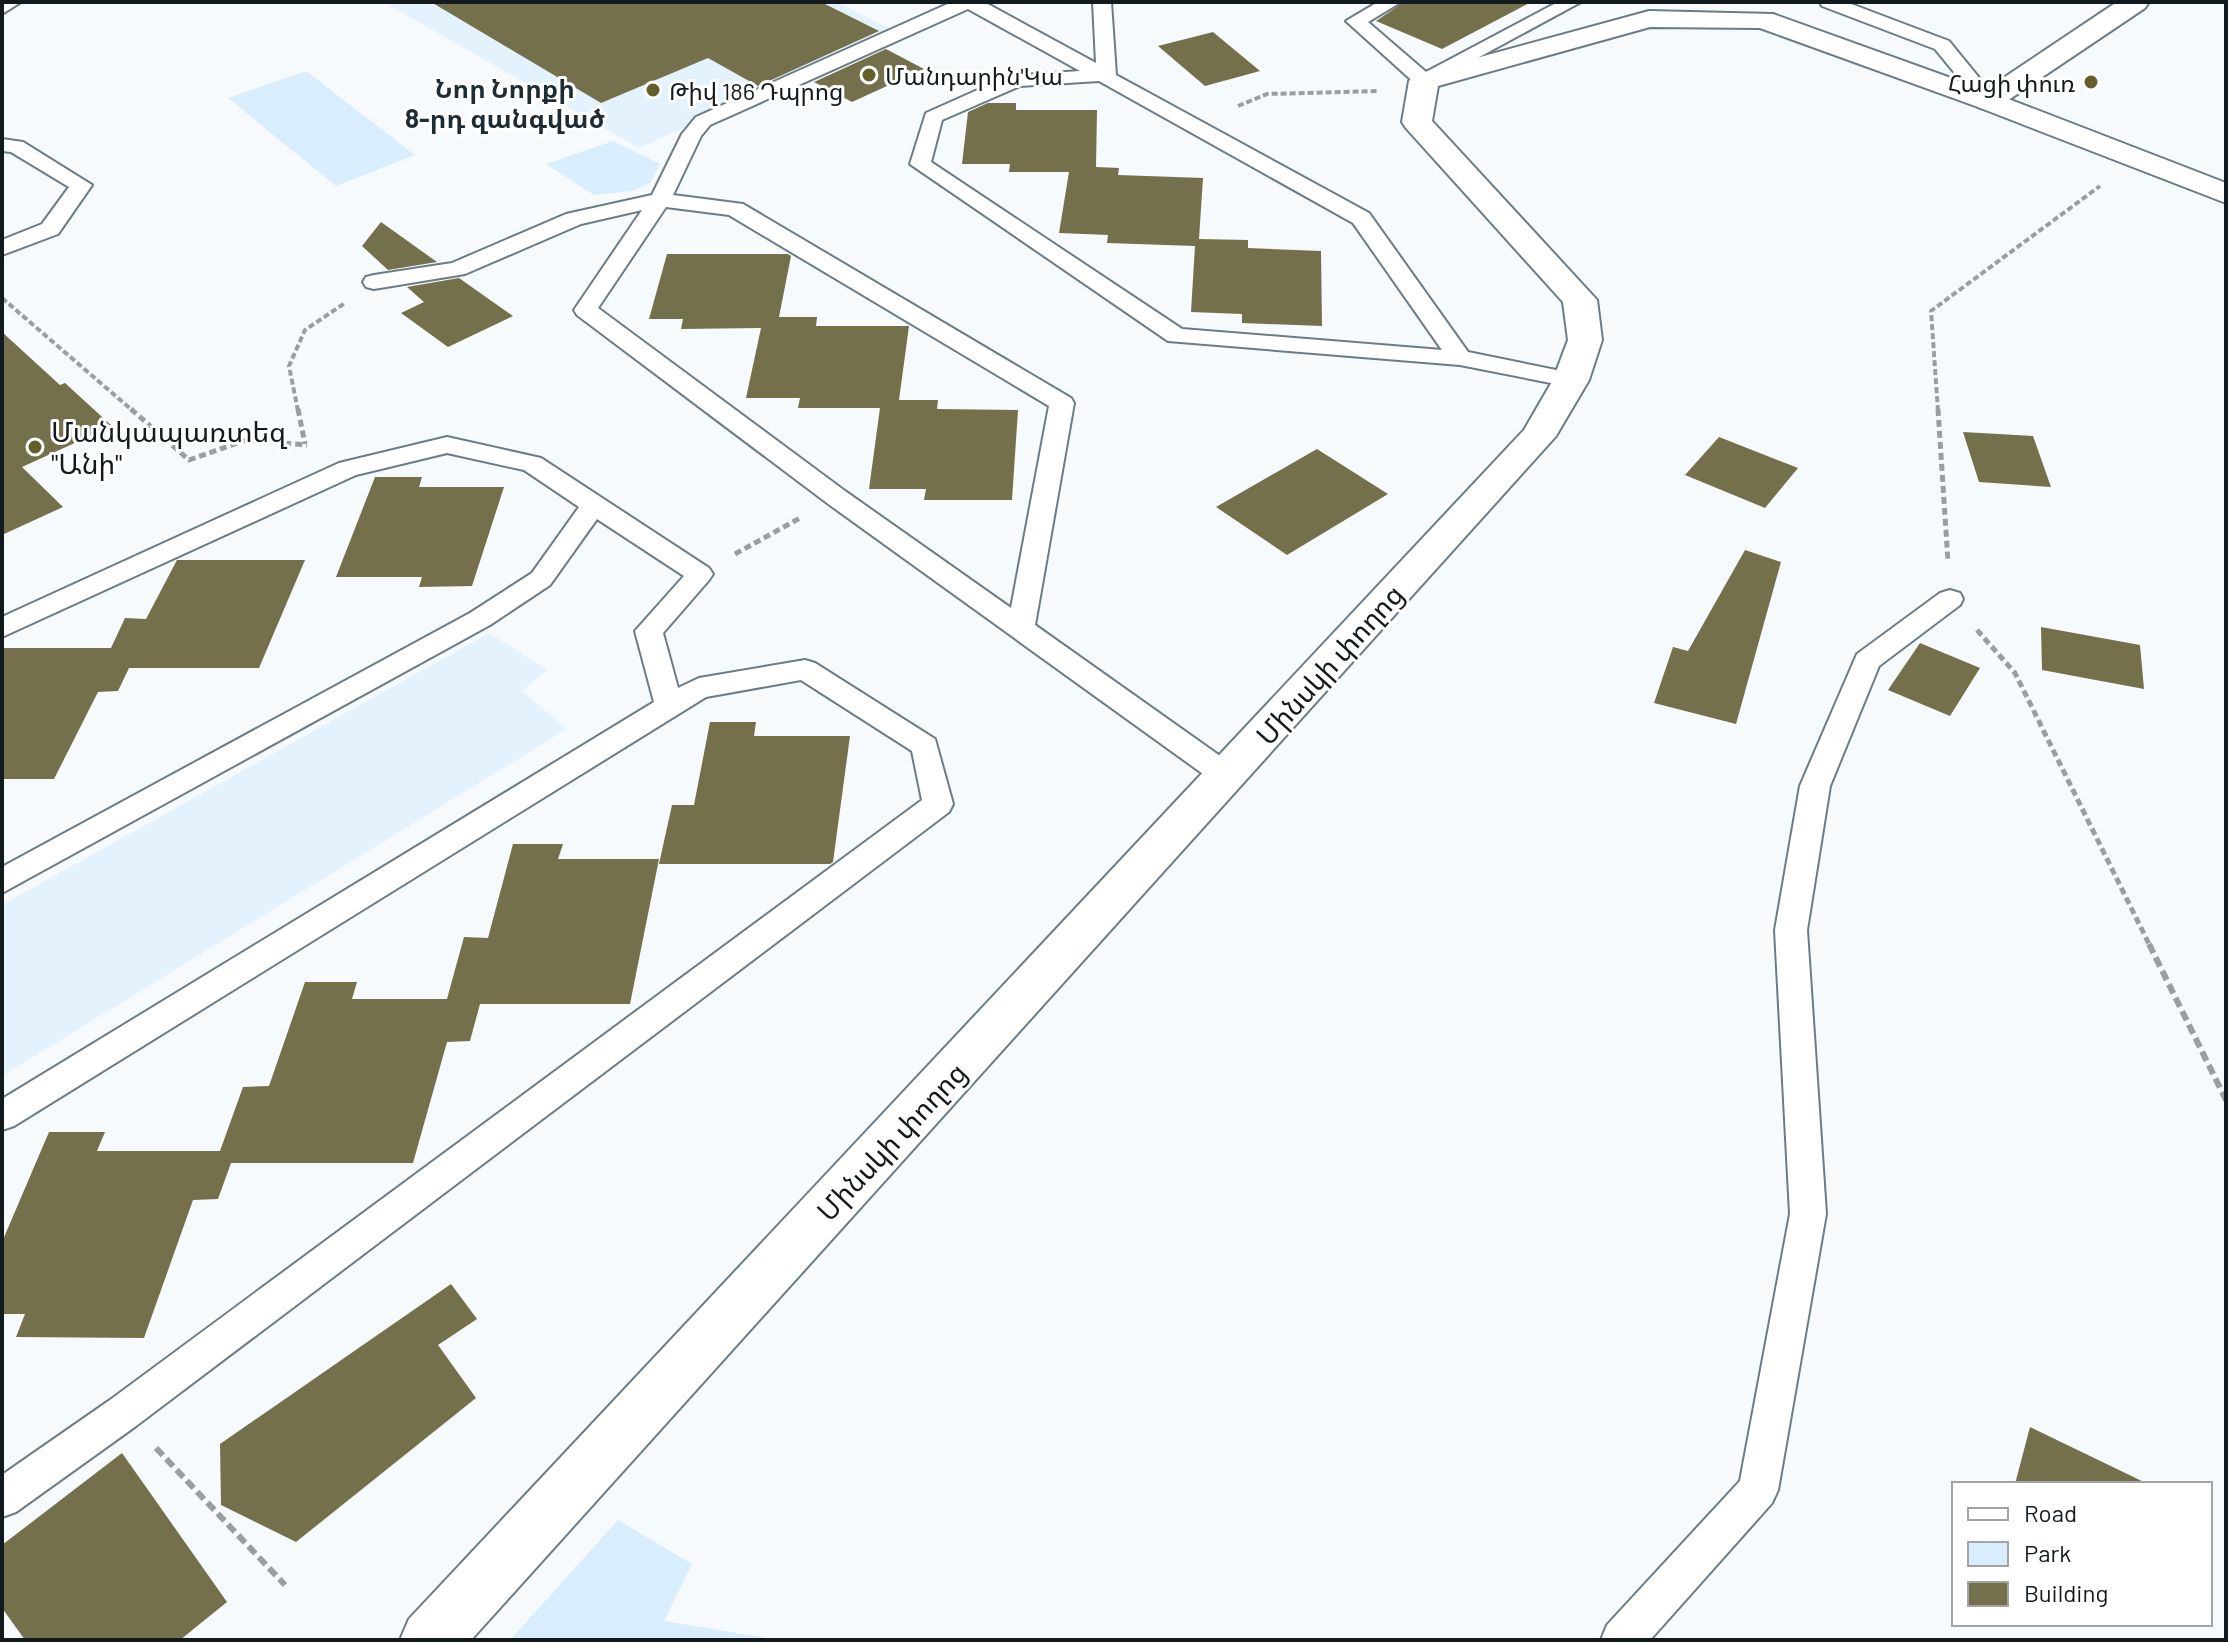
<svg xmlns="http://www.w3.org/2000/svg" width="2228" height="1642" viewBox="0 0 2228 1642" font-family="Barlow,'Noto Sans Armenian',sans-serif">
  <rect width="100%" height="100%" fill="#f6fafc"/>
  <g fill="#e3f2fc">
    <polygon points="384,2 837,2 897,32 639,148"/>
    <polygon points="489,633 547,670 522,691 567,729 2,1076 2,905"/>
  </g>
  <g fill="#d8eefd">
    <polygon points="306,71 415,155 336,186 228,98"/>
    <polygon points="613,141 660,164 650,183 632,191 594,195 546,164"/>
    <polygon points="618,1520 692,1564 664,1621 779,1640 510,1640"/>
  </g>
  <g fill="#74704b">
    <polygon points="431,2 821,2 879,31 758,86 708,58 601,103"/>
    <polygon points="1404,2 1531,2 1442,49 1376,21"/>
    <polygon points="1213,32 1260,71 1205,86 1158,46"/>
    <polygon points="886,49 924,69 852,102 814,82"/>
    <polygon points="988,103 1016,103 1016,110 1097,110 1096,167 1119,168 1118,175 1203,178 1199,239 1248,240 1248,248 1321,251 1322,326 1242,323 1242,314 1191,312 1195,246 1107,243 1108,235 1059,233 1069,172 1009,172 1010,164 962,164 968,112"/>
    <polygon points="381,222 437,262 388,270 362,246"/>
    <polygon points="667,254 788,254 791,256 779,317 817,317 816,326 909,326 899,400 938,400 937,409 1018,410 1012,500 924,500 926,489 869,489 880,408 798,408 800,398 746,398 761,328 681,329 683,319 649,319"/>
    <polygon points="459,278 513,316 448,347 401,313 424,302 407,287"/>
    <polygon points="2,332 60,385 65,383 112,426 22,467 63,507 2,535"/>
    <polygon points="1963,432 2033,436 2051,487 1979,482"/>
    <polygon points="1719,437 1798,468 1765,508 1685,475"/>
    <polygon points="1317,449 1388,494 1287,555 1216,507"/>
    <polygon points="375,477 422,477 419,487 504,487 472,586 419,587 422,577 336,577"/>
    <polygon points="1745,550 1781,562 1736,724 1654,703 1673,647 1688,651"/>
    <polygon points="177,560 305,560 259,668 129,668 118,691 98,692 54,779 2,779 2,648 111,648 125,618 146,619"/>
    <polygon points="2041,627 2140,645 2144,689 2042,670"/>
    <polygon points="1920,643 1980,668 1950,716 1888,690"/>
    <polygon points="710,722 756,722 754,736 850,736 833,862 830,864 659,864 672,805 694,805"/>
    <polygon points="513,844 563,844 558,859 659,859 630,1004 480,1004 470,1041 447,1042 413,1163 231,1163 218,1199 193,1200 144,1338 16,1337 25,1314 2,1314 2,1242 49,1132 105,1132 97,1151 220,1151 243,1087 269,1086 305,982 357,982 352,999 447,999 464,937 488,938"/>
    <polygon points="451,1284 477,1319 438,1345 476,1398 296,1542 221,1505 220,1444"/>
    <polygon points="2030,1427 2148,1484 2015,1484"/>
    <polygon points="122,1453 227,1602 180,1640 25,1640 2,1608 2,1545"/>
  </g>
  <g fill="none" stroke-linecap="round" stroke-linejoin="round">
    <g stroke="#6c7c87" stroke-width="4">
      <g id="service">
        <polygon points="2,2 21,2 2,14"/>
        <path d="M 952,2 L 984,2 L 1096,63 L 1093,2 L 1111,2 L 1116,75 L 1369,213 L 1468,352 L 1571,373 L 1579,375 L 1583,380 L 1579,385 L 1571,387 L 1460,365 L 1168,341 L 910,164 L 926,113 L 1009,76 L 1080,71 L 968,9 L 710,125 L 701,136 L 673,195 L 743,204 L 1071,398 L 1074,403 L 1035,625 L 1237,768 L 1242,776 L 1237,784 L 1227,787 L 1217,784 L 827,503 L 577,315 L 574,310 L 642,210 L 581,224 L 465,274 L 374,289 L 366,287 L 363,282 L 366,277 L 374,275 L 452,263 L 566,214 L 652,195 L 682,134 L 696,117 ZM 1099,81 L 1353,223 L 1442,350 L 1182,329 L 931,162 L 942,120 L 1020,86 ZM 666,207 L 729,215 L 1049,406 L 1011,608 L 845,491 L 598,308 Z"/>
        <polygon points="1378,2 1401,2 1368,22 1426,72 1558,2 1581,2 1424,87 1417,85 1346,21"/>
        <polygon points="1820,2 1846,2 1949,41 1998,101 1988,107 1981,105 1935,49 1822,6"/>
        <polygon points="2,139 23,142 92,185 58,234 2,255 2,240 42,224 69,187 11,152 2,151"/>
        <polygon points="447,437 541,458 709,568 713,574 709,580 663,633 678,688 699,678 805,660 815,663 935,739 953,804 949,812 136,1426 16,1512 2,1517 2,1475 110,1400 922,800 912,751 801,680 706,697 14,1126 2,1130 2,1099 654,702 635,631 684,576 597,519 550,585 490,625 2,893 2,867 470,613 532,573 579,507 524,470 447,453 356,475 2,637 2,617 339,463"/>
        <polygon points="1950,590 1960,593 1963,599 1960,605 1879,666 1830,786 1807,930 1826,1214 1778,1490 1772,1503 1650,1640 1601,1640 1607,1625 1740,1481 1790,1214 1775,930 1800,786 1857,654 1940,593"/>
      </g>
    </g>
    <g stroke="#6c7c87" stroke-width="4">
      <polygon id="tertiary" points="2117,2 2149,2 2145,8 1998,107 1988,110 1978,107 1973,101 1978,95"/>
    </g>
    <g stroke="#6c7c87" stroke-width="4">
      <polygon id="secondary" points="1649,11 1773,14 1998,95 2226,183 2226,203 1978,107 1760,28 1650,27 1438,86 1432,121 1597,300 1602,340 1589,380 1556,436 471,1640 400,1640 409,1619 1524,430 1553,380 1568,340 1563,302 1406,128 1402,122 1409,81 1414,75"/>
    </g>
    <g stroke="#999ea1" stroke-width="4" stroke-dasharray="6 3" stroke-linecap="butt">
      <polyline points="1238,106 1267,94 1377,91"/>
      <polyline points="2,298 133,411"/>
      <polyline points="298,411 289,366 305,330 345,303"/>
      <polyline points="1938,411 1931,311 2100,186"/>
    </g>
    <g stroke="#999ea1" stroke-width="5" stroke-dasharray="7 4" stroke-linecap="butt">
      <polyline points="131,409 189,460 246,440 307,445"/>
      <polyline points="298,409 305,444"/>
      <polyline points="1938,409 1948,562"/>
      <polyline points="735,554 800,518"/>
      <polyline points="1977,630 2015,673 2150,946"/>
    </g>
    <g stroke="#999ea1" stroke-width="6" stroke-dasharray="10 5" stroke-linecap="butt">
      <polyline points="2149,944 2226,1100"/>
      <polyline points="156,1448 285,1585"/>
    </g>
    <use href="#service" fill="#fff" fill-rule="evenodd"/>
    <use href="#tertiary" fill="#fff" fill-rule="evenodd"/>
    <use href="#secondary" fill="#fff" fill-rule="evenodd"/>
  </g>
  <g fill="#645e2b" stroke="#fff" stroke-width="3">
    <circle cx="869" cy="75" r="8"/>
    <circle cx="2091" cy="82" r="8"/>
    <circle cx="653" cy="90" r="8"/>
    <circle cx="35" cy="447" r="8"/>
  </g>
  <g text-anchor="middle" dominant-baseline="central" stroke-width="6" stroke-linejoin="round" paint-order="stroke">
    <g font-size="24" fill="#131a1e" stroke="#fff" text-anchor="start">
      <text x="885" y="75">Մանդարին'Կա</text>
      <text x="2075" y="82" text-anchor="end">Հացի փուռ</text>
      <text x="669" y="90">Թիվ 186 Դպրոց</text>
    </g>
    <g font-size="26" font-weight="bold" fill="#1d2b35" stroke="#fff">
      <text x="505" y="87">Նոր Նորքի<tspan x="505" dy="30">8-րդ զանգված</tspan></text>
    </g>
    <g font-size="28" fill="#131a1e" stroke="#fff" text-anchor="start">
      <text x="51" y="431">Մանկապառտեզ<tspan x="51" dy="32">"Անի"</tspan></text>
    </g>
    <g font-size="28" fill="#131a1e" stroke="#fff">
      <text transform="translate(1329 664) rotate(-48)">Մինսկի փողոց</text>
      <text transform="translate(891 1141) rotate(-47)">Մինսկի փողոց</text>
    </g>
  </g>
  <rect width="2228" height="1642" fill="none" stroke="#131a1e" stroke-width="8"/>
  <rect x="1952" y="1482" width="260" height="144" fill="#ffffff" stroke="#a1a3a5" stroke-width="2"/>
  <rect x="1968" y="1508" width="40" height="12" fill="#ffffff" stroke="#a1a3a5" stroke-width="2"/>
  <text x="2024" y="1522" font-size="24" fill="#131a1e">Road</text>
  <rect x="1968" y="1542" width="40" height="24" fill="#d8eefd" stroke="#a1a3a5" stroke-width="2"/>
  <text x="2024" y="1562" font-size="24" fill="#131a1e">Park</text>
  <rect x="1968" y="1582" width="40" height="24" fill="#74704b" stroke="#a1a3a5" stroke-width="2"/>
  <text x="2024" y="1602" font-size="24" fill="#131a1e">Building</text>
</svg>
